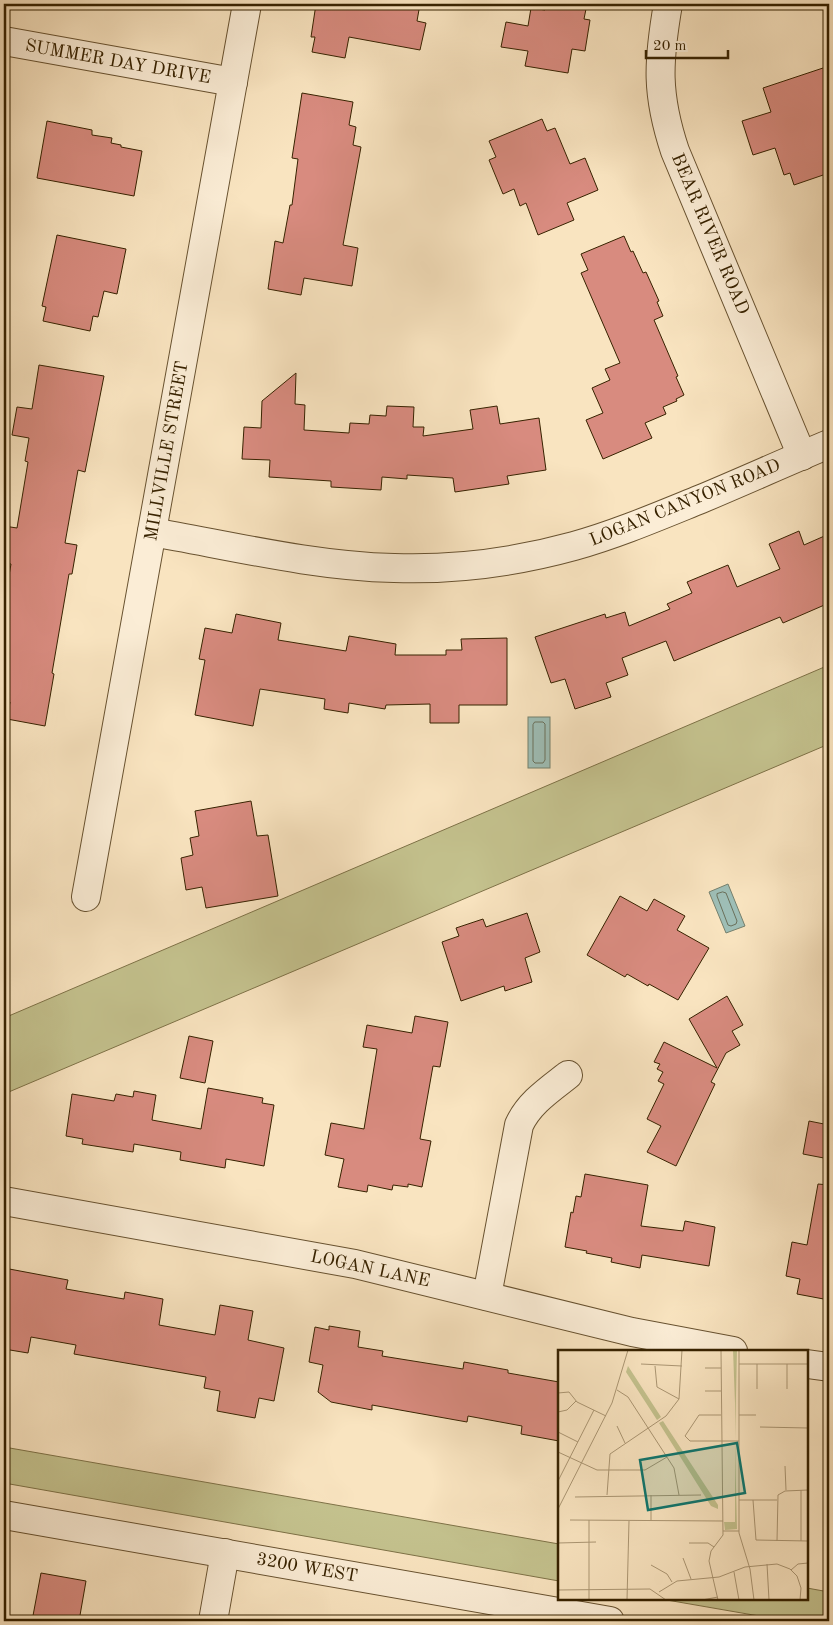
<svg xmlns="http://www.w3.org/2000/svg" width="833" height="1625" viewBox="0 0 833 1625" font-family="'Old Standard TT',serif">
  <rect width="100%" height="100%" fill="#f9e4c0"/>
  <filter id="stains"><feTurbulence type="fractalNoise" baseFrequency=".004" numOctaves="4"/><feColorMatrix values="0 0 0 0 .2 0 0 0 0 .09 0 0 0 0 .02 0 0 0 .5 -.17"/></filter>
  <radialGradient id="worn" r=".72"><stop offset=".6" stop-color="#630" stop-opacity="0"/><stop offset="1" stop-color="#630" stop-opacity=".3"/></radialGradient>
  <g fill="#c4c28e" stroke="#7e7247">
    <polygon points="829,665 829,744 4,1094 4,1018"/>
    <polygon points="4,1447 559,1544 559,1581 4,1483"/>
    <polygon points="807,1588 829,1592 829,1621 788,1621 661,1599 807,1599"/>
  </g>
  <g fill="#9ebeb6" stroke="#75806d">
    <rect x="528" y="717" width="22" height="51"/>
    <polygon points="728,884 745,926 726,933 709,892"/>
  </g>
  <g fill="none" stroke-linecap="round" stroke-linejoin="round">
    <g stroke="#6a705b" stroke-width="1">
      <polygon points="535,722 543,722 545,724 545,760 543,763 535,763 533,761 533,725"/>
      <polygon points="723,892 726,893 737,921 736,924 731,926 728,925 717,896 717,894"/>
    </g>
  </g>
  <g fill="#d88b7f" stroke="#372200">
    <polygon points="316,4 336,4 362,9 363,4 420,4 417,21 426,23 420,50 349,37 345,58 312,52 315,37 311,37"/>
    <polygon points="546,4 587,4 584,19 590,20 585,51 572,49 568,73 525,66 528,51 501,47 506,22 528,26 531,8 545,10"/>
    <polygon points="829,66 829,173 794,185 790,173 784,175 775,148 753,155 742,121 771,112 763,88"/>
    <polygon points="302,93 353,102 349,125 356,127 353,145 361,147 343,245 358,248 352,286 304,278 301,295 268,289 275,241 283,243 290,205 292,205 298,159 292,158"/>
    <polygon points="542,119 547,131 555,128 570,164 585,158 598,190 567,203 574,220 538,235 526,203 520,206 514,189 503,194 489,160 496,157 489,141"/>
    <polygon points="47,121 92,130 92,135 112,138 111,143 121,145 121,147 142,151 134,196 37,178"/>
    <polygon points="57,235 126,249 117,294 104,291 98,317 93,316 90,331 43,321 46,307 42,306"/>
    <polygon points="624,236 631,252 633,251 643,273 646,272 659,301 657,302 663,316 654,320 678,376 676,377 684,395 676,399 677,401 663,407 666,414 645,423 652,438 603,459 586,420 603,413 592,388 610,380 605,369 620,363 581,273 588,270 581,254"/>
    <polygon points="39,365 104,376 85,472 78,470 65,543 77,545 72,574 69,574 52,673 54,674 45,726 7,719 10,702 4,700 4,604 11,564 4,563 4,526 17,528 28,462 25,461 29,438 12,435 17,407 32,409"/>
    <polygon points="296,373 295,404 305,405 304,430 349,433 350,423 369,424 370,415 386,416 387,406 414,407 413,427 424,427 423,436 473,429 470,410 497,406 500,424 539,418 546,470 507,476 509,484 455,492 453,478 407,475 407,479 382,477 381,490 331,487 331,481 269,477 270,460 242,459 244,427 261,428 262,401"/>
    <polygon points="799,531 804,545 829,534 829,603 783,623 780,617 674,661 666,641 622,658 628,675 606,683 611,697 575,709 565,679 551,683 535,637 605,614 606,618 625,612 629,626 670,609 667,604 692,593 687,582 728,565 737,587 780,569 769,544"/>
    <polygon points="236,614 281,623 278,640 346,651 349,636 396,644 395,655 446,655 446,650 462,650 461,639 507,638 507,705 459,705 459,723 430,723 430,704 386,705 385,709 349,703 348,713 324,709 325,699 260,689 253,726 195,715 205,660 199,659 205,628 232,633"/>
    <polygon points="251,801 257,836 268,835 278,896 206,908 202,887 186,890 181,858 193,855 190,838 199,836 195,811"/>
    <polygon points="620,896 647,911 654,899 685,916 677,930 709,948 678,1000 649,984 648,986 627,974 625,977 587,955"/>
    <polygon points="527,913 540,952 525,958 532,982 505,991 504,986 461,1001 442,942 459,936 456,928 483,919 486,927"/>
    <polygon points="727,996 743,1025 732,1031 740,1045 726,1053 711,1082 715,1084 676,1166 647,1152 661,1126 647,1119 664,1084 658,1081 663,1072 657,1069 660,1064 654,1062 664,1042 717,1068 689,1019"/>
    <polygon points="415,1016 448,1022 440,1067 433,1066 420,1139 431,1141 422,1187 408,1184 408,1187 393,1185 392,1190 368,1185 367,1192 338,1187 344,1159 325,1155 331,1123 364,1129 377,1049 363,1047 367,1025 412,1033"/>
    <polygon points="189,1036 213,1041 205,1083 180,1078"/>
    <polygon points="208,1088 263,1098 262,1103 274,1105 264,1166 226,1159 225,1168 180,1160 181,1152 134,1144 133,1152 82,1144 83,1139 66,1136 72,1094 114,1101 116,1094 133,1097 134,1091 156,1095 152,1120 201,1129"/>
    <polygon points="809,1121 829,1125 829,1159 803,1154"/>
    <polygon points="585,1174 648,1185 641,1226 683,1231 685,1221 715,1227 709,1266 642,1255 640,1268 611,1262 612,1258 586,1253 587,1251 565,1247 571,1212 573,1213 576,1196 581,1197"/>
    <polygon points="818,1184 829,1185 829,1300 797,1294 800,1279 786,1276 792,1242 807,1245"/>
    <polygon points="4,1268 68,1280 66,1289 124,1299 125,1292 163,1299 159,1325 215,1335 220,1305 253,1311 248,1340 284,1348 274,1401 259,1398 255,1418 217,1411 220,1391 204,1388 206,1377 74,1354 76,1345 31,1337 28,1353 4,1349"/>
    <polygon points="329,1326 360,1331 358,1347 383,1351 382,1356 463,1369 464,1362 508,1370 508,1373 559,1382 559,1441 521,1434 522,1426 468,1416 467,1422 372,1405 372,1410 331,1402 318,1392 323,1365 309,1362 315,1327 329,1330"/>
    <polygon points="41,1573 86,1581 79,1621 32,1621"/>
  </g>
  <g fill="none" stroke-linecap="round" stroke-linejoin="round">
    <g stroke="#685230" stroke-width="30">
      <g id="minor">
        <path d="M 668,4 C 658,62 656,94 675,151 L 802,456"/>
        <polyline points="4,41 233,82"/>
        <path d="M 152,532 C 232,546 313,566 394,568 C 454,570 516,562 574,546 C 617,534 659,516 701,499 C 744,481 786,462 829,444"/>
        <polyline points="86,897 247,4"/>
        <polyline points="4,1201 355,1264 632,1332 733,1351"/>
        <path d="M 487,1296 L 519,1125 C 529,1103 549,1090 568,1075"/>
        <polyline points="807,1364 829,1367"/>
        <polyline points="4,1515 610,1621"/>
        <polyline points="213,1621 225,1553"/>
      </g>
    </g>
    <use href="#minor" stroke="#fbedd6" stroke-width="28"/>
  </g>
  <g text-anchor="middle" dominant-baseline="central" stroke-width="4.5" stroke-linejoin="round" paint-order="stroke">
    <g font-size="18" fill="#372200" stroke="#fbedd6">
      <text transform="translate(118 62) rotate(10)">SUMMER DAY DRIVE</text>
      <text transform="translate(710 234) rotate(67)">BEAR RIVER ROAD</text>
      <text transform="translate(167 451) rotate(-80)">MILLVILLE STREET</text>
      <text transform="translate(685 503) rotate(-22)">LOGAN CANYON ROAD</text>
      <text transform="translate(370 1269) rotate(12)">LOGAN LANE</text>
      <text transform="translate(307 1568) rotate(10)">3200 WEST</text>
    </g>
  </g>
  <g transform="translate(558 1350)">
    <rect width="250" height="250" fill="#f9e4c0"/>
    <path d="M 175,0 L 179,0 L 177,90 L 177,53 ZM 70,16 L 103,67 L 99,70 L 68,22 ZM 105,71 L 160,155 L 160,159 L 153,156 L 101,73 ZM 177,92 L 179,179 L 167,180 L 166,172 L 177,172 Z" fill="#c4c28e"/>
    <path fill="none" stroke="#ab9673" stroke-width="1" d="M 181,0 L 181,183 L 192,219 L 196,250M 83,14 L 124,16M 181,14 L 250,14M 199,14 L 199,39M 229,14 L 229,39M 97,16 L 99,37 L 121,49M 147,18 L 163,18M 59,40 L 70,47 L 116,118 L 121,145M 147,41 L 163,41M 0,43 L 11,42 L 19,52 L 48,66M 0,62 L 9,60 L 18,51M 163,65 L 141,65 L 127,86 L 132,91 L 181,91M 181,65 L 198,65M 59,76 L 67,93M 202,77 L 250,78M 0,82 L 20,92M 0,102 L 39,120 L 87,120 L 109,107M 227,116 L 228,140M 0,131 L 36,60M 49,145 L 52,104 L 108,66 L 121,49 L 124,0M 17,147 L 143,145M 181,150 L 219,150M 195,150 L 198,190 L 250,191M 0,159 L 54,53 L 70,0M 12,170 L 165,171M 93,171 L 93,145M 165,181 L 181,181M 219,191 L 220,145 L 227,141 L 250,140M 243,191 L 243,140M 0,193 L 38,192M 131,193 L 150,193 L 156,197M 125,208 L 133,229M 209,214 L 211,250M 93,215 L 109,224 L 114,232M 233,220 L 240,214 L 250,213M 176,222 L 181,250M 0,240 L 92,239 L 108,250M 101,242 L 119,231 L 161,227 L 187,217 L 219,214 L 232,219 L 239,226 L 243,238 L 242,250M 31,250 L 31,170M 69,250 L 71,171M 144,250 L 160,247M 160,250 L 151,211 L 153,201 L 165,185 L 163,0"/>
    <path fill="#0f766e" fill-opacity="0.15" stroke="#0f766e" stroke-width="2.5" d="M 179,93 L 187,143 L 90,160 L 82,110 Z"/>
    <rect width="250" height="250" fill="none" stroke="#372200" stroke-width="2.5"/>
  </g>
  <rect width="833" height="1625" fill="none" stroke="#f9e4c0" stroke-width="20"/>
  <rect x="5" y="5" width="823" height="1615" fill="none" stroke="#372200" stroke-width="2.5"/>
  <rect x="10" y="10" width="813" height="1605" fill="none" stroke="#372200"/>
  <path d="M646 50v8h82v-8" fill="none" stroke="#372200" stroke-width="2.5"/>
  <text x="653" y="50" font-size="15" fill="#372200" stroke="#fbedd6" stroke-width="4" paint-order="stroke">20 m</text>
  <rect width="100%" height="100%" filter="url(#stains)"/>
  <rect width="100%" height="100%" fill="url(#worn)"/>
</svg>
